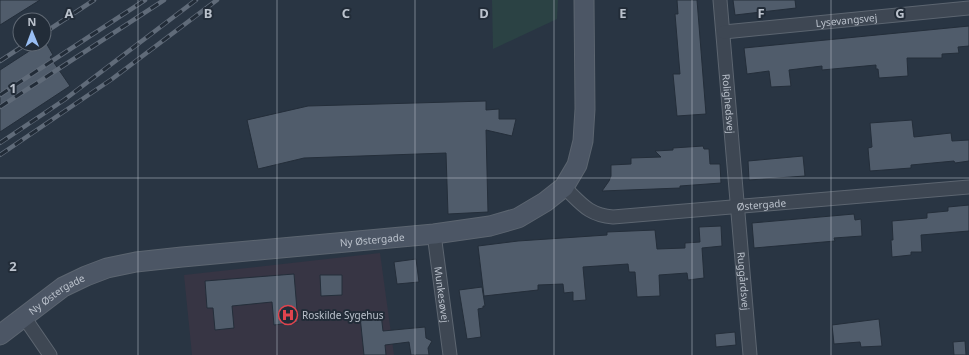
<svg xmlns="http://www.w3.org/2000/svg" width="969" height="355" viewBox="0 0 969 355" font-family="'Noto Sans',sans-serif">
  <rect width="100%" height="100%" fill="#293543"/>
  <polygon fill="#373544" points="380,253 394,355 192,355 184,275"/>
  <polygon fill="#2b4244" points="492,0 558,0 557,19 493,49"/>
  <g fill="#505c6b" stroke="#242e3a">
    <polygon points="0,0 40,0 0,25"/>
    <polygon points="677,0 697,0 706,114 677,116 673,74 680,74 675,14 678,14"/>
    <polygon points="733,0 795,0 796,8 735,15"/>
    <polygon points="969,26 969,46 958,47 959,53 942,54 942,58 907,58 908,76 879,78 878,69 876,69 876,65 822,70 822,66 789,70 791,86 771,87 769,71 747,74 744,48"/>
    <polygon points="45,41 53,55 50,57 70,86 0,132 0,70 40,44 44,44"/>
    <polygon points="486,101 486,110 499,109 499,119 516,119 512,136 486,130 488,212 448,214 446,153 304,158 258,169 247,120 308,106"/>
    <polygon points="912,120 914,137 951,133 952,141 969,140 969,161 955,163 954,161 911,165 911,168 870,171 868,148 872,147 870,123"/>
    <polygon points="703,146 704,149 709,149 710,164 720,164 721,183 680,186 680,188 602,191 609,181 611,176 611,165 631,164 631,158 661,157 655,151 673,150 673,148"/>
    <polygon points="803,156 805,176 749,180 748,161"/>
    <polygon points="969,205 969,231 921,235 922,252 911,252 911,255 892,257 891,240 893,240 892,221 927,218 927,213 948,211 948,207"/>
    <polygon points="854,214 855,220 861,219 862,236 834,238 835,241 754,248 752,223"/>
    <polygon points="721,226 722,246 702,248 704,278 688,280 687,273 659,275 660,296 637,297 635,272 629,272 628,264 583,267 586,300 573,301 573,292 564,293 563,284 538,285 538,290 484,296 478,246 518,241 607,235 607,232 655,230 657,249 685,248 685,243 700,242 699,227"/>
    <polygon points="416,259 419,282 397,284 394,262"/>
    <polygon points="294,274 298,322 274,325 272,302 232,306 234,328 215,330 213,308 207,308 205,281"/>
    <polygon points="320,275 342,275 342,295 321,296"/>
    <polygon points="482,287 485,306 483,306 483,308 478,309 481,337 467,339 459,290"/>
    <polygon points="381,314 383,331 425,327 426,338 432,341 428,348 429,355 411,355 409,342 385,345 386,355 364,355 360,316"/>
    <polygon points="879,319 882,346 861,347 860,342 834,344 832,325"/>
    <polygon points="735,332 736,345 716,347 715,334"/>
    <polygon points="965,341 966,355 954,355 953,342"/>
  </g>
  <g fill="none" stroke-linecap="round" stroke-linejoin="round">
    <g stroke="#5c6570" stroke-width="15">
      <g id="street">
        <path id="s1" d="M 720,0 L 750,355"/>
        <path id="s2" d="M 724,32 L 969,8"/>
        <path id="s3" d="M 564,187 C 581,203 588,215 613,217 L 969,187"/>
        <path id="s4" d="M 434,234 L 450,355"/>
        <polyline points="24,317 50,355"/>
      </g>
    </g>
    <g stroke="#5c6570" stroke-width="21">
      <g id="secondary">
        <path id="s5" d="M 0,335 L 63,287 L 86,276 L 107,268 L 136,262 L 182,257 L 434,234 L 490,226 L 518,218 L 545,202 L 564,187 L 577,165 L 583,141 L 585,109 L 584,0"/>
      </g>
    </g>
    <use href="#street" stroke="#3e4753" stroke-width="13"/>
    <use href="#secondary" stroke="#4c5665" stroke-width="19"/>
    <g stroke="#606b79" stroke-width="4.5">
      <g id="rail">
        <polyline points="44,33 94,0"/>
        <polyline points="0,61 26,44"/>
        <polyline points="0,95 145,0"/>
        <polyline points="0,107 164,0"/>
        <polyline points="0,143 64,100 196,0"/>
        <polyline points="0,155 112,79 217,0"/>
      </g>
    </g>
    <use href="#rail" stroke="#222c38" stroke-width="3" stroke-dasharray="9" stroke-linecap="butt"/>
  </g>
  <path fill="none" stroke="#bbc2cc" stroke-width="1" stroke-opacity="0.55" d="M 138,0 L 138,355M 277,0 L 277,355M 415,0 L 415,355M 554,0 L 554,355M 692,0 L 692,355M 831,0 L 831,355M 0,178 L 969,178"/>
  <defs>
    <g id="hospital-ring" transform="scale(1)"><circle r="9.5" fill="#222c38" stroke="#e0444e" stroke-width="1.5"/><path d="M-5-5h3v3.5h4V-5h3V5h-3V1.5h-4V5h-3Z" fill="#e0444e"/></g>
  </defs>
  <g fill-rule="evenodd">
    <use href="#hospital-ring" x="288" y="315"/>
  </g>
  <g text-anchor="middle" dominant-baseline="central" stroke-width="4" stroke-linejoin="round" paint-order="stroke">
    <g font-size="10" fill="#bbc2cc" stroke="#222c38">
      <text stroke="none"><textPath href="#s2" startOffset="123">Lysevangsvej</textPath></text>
      <text stroke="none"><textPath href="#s1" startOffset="104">Rolighedsvej</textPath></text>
      <text stroke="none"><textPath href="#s3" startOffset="208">Østergade</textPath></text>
      <text stroke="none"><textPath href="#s5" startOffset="394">Ny Østergade</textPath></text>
      <text stroke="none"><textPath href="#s1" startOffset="282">Ruggårdsvej</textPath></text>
      <text stroke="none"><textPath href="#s4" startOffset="61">Munkesøvej</textPath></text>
      <text stroke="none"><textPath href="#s5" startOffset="70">Ny Østergade</textPath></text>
    </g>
    <g font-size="10" fill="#bbc2cc" stroke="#222c38" text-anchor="start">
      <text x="302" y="315">Roskilde Sygehus</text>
    </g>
  </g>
  <g font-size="13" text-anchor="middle" font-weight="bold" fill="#bbc2cc" stroke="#222c38" stroke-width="4" stroke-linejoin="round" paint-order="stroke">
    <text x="69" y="18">A</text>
    <text x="208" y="18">B</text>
    <text x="346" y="18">C</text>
    <text x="484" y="18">D</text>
    <text x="623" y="18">E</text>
    <text x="761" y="18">F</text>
    <text x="900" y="18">G</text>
    <text x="13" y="93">1</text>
    <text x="13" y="271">2</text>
  </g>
  <g transform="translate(32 32) rotate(359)"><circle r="19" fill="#222c38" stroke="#5f6873"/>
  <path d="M0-3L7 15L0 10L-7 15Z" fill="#99bef3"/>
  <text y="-6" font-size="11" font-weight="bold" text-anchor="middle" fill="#bbc2cc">N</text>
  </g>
</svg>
